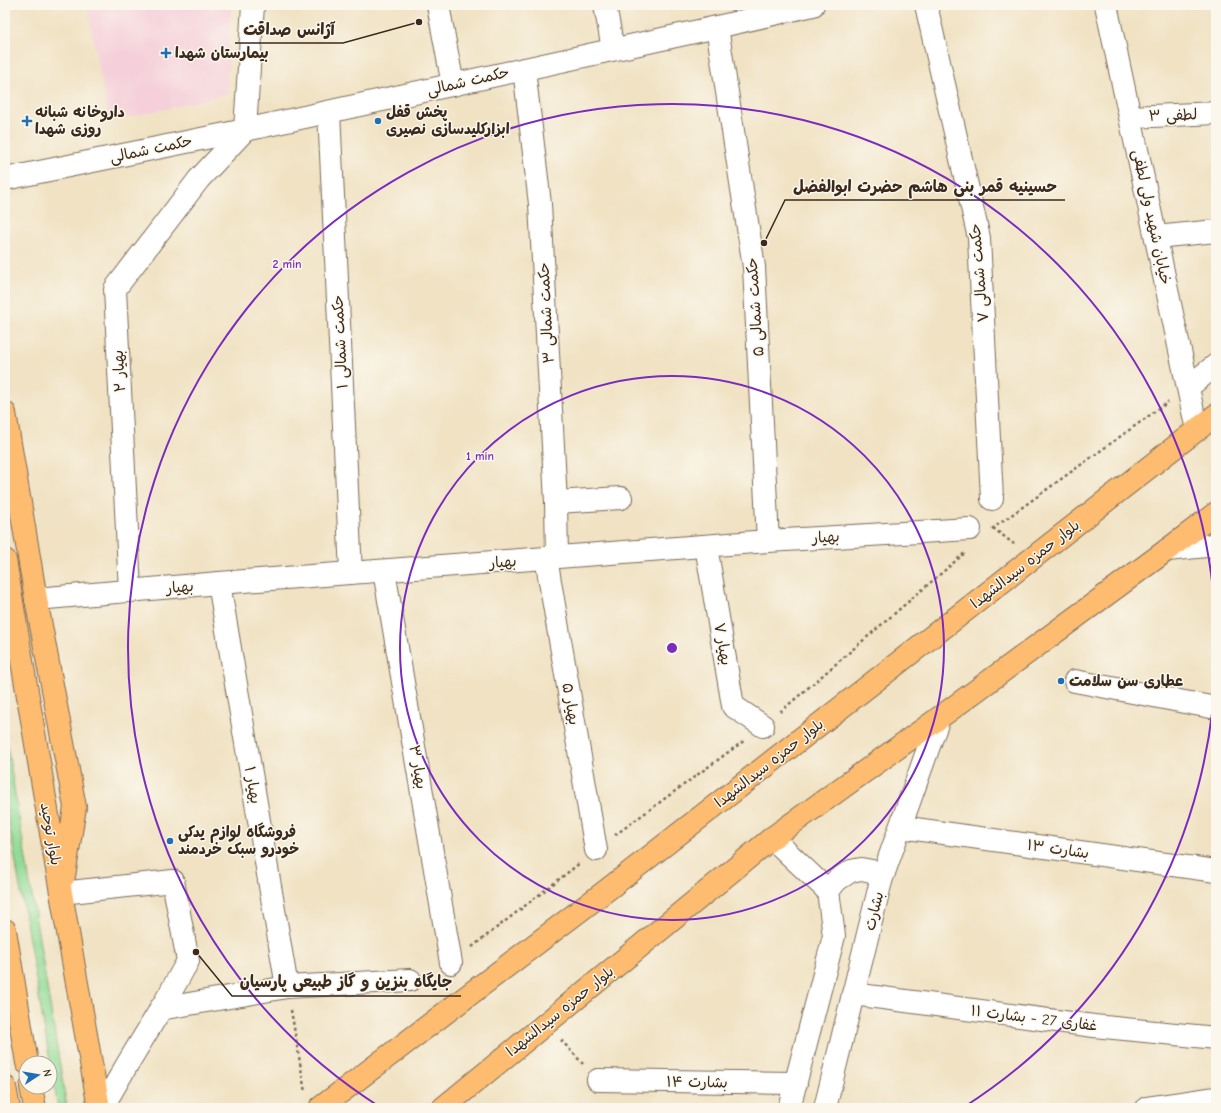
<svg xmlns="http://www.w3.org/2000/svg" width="1221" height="1113" viewBox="0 0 1221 1113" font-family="'Comic Neue','Playpen Sans Arabic',sans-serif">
  <rect width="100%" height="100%" fill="#fbf7ec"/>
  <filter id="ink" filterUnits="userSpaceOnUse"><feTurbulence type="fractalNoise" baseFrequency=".025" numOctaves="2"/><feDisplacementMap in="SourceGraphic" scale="8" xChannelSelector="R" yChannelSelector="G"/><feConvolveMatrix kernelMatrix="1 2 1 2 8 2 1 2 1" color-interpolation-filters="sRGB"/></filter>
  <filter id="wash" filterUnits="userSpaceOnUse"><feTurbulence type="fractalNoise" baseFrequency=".012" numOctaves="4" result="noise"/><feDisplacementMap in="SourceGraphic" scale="16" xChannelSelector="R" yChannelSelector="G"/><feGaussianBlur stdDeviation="0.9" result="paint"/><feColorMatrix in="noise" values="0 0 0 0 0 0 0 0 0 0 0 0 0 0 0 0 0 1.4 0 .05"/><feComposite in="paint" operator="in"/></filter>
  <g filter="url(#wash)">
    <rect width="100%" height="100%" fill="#f0e2c3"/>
    <polygon fill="#f5cfda" points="87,5 231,5 227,94 109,122"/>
    <polygon fill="#92db96" stroke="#66825a" points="5,733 67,1108 58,1108 5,800"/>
  </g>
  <g filter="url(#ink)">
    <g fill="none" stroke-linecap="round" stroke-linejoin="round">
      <g stroke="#7a6a58" stroke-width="24">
        <g id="minor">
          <polyline points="438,5 453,85"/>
          <polyline points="605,5 613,49"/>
          <polyline points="926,5 979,238 992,499"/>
          <polyline points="1106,5 1197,430"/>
          <polyline points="717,27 754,267 768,541"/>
          <polyline points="524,69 540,204 556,502 557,557"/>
          <polyline points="329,112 351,573"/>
          <polyline points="1131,117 1216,113"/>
          <polyline points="5,179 245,130 717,27 813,5"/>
          <polyline points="1156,237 1216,231"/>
          <polyline points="1188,387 1216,365"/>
          <polyline points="556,502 621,498"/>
          <polyline points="706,546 733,706 763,726"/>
          <polyline points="1167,550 1216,545"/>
          <polyline points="546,558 596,850"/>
          <polyline points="384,571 451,963"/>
          <polyline points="219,583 287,987"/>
          <polyline points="130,591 115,289 199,179 245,130 253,5"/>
          <polyline points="36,599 219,583 768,541 970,529"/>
          <polyline points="1075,681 1216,708"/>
          <polyline points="901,827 1216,871"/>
          <polyline points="772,838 828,891 834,936 789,1108"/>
          <polyline points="828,891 837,880 851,871 861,869 872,871 881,881"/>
          <polyline points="61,893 173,881 188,961 165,1002 128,1063 102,1108"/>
          <polyline points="853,994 1094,1026 1216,1038"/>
          <polyline points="160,1009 287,987 410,980"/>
          <polyline points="598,1080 796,1083"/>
          <polyline points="825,1108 881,881 939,718"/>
          <polyline points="1147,1108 1216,1098"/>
        </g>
      </g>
      <g stroke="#7a6a58" stroke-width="24">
        <g id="major">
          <polyline points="5,413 36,599 75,807 64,876"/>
          <polyline points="5,560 61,893 99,1108"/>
          <polyline points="5,930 27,1063"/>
          <polyline points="5,1087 9,1108"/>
          <polyline points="31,1087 35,1108"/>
          <polyline points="320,1108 607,890 1216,415"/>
          <polyline points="443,1108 772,838 939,718 1167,550 1216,513"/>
        </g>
      </g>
      <g stroke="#7a6a58" stroke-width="2.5" stroke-dasharray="3 3" stroke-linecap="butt">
        <polyline points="993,528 1014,544"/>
        <polyline points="992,529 1168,402"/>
        <polyline points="780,712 966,552"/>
        <polyline points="615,835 745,740"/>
        <polyline points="472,947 580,863"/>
        <polyline points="291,1010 305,1092"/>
        <polyline points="561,1040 583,1064"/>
      </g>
      <use href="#minor" stroke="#fff" stroke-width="22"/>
      <use href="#major" stroke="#fdbc6f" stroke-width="22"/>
    </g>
  </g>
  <g fill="none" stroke="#7b2cbf" stroke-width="2">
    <circle cx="672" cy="648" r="272"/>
    <path d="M1216 653A544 544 0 0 1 964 1107M380 1107A544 544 0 1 1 1216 643"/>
  </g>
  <g fill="#1f6fb2" stroke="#fbf7ec" stroke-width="1.5">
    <path d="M164 47h4v4h4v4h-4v4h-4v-4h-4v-4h4z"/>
    <path d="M25 115h4v4h4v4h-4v4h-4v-4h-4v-4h4z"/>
    <circle cx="378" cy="121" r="4"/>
    <circle cx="1061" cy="681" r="4"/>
    <circle cx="170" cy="841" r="4"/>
  </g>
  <g text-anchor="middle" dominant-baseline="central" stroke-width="3" stroke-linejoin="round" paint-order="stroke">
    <g font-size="15" font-weight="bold" fill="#3b2a1e" stroke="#fbf7ec" text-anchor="start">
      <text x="175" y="53">بیمارستان شهدا</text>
      <text x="35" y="112">داروخانه شبانه<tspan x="35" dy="17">روزی شهدا</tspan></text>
      <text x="386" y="112">پخش قفل<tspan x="386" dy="17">ابزارکلیدسازی نصیری</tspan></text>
      <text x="1069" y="681">عطاری سن سلامت</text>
      <text x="178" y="832">فروشگاه لوازم یدکی<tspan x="178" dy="17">خودرو سبک خردمند</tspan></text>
    </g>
    <g font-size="15" fill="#3b2a1e" stroke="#fbf7ec">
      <text transform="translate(468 81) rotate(-13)">حکمت شمالی</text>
      <text transform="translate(1173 115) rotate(-2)">لطفی ۳</text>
      <text transform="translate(151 149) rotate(-12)">حکمت شمالی</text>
      <text transform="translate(1152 217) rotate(78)">خیابان شهید ولی لطفی</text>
      <text transform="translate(979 273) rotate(-95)">حکمت شمالی ۷</text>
      <text transform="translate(755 307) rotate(-94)">حکمت شمالی ۵</text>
      <text transform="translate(546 313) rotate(-93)">حکمت شمالی ۳</text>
      <text transform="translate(340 342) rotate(-93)">حکمت شمالی ۱</text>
      <text transform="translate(119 371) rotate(-93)">بهیار ۲</text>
      <text transform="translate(826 537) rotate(-3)">بهیار</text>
      <text transform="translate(503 562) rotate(-4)">بهیار</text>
      <text transform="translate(1025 564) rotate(-38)">بلوار حمزه سیدالشهدا</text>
      <text transform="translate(180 587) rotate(-5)">بهیار</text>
      <text transform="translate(723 644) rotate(80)">بهیار ۷</text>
      <text transform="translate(571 704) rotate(80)">بهیار ۵</text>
      <text transform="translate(769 763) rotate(-38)">بلوار حمزه سیدالشهدا</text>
      <text transform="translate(418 767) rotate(80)">بهیار ۳</text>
      <text transform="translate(253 785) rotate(80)">بهیار ۱</text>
      <text transform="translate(51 834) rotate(80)">بلوار توحید</text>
      <text transform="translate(1058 849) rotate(8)">بشارت ۱۳</text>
      <text transform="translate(874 911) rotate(-76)">بشارت</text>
      <text transform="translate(560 1011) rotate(-39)">بلوار حمزه سیدالشهدا</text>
      <text transform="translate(1034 1018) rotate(7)">غفاری 27 - بشارت ۱۱</text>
      <text transform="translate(697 1082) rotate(1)">بشارت ۱۴</text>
    </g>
  </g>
  <circle cx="672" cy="648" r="6" fill="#7b2cbf" stroke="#fbf7ec" stroke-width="2"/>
  <g font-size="12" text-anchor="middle" font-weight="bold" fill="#7b2cbf" stroke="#fbf7ec" stroke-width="3" stroke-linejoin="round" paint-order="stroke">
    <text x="287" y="268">2 min</text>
    <text x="480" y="460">1 min</text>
  </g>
  <path fill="none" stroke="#3b2a1e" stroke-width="1.5" d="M419 22L343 43H235M764 243L785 200H1065M196 952L232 996H461"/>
  <g fill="#3b2a1e" stroke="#fbf7ec" stroke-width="1.5">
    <circle cx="419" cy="22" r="4"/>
    <circle cx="764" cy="243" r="4"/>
    <circle cx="196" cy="952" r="4"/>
  </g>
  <g font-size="16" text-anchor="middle" font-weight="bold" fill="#3b2a1e" stroke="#fbf7ec" stroke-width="3" stroke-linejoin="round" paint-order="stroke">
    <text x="289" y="35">آژانس صداقت</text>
    <text x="925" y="192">حسینیه قمر بنی هاشم حضرت ابوالفضل</text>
    <text x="346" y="987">جایگاه بنزین و گاز طبیعی پارسیان</text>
  </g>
  <rect width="1221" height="1113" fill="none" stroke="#fbf7ec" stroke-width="20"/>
  <g transform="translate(38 1075) rotate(78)"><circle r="19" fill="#fbf7ec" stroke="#aea59a"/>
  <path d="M0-3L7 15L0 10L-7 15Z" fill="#1f6fb2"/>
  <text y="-6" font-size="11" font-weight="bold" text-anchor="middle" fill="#3b2a1e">N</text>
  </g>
</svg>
